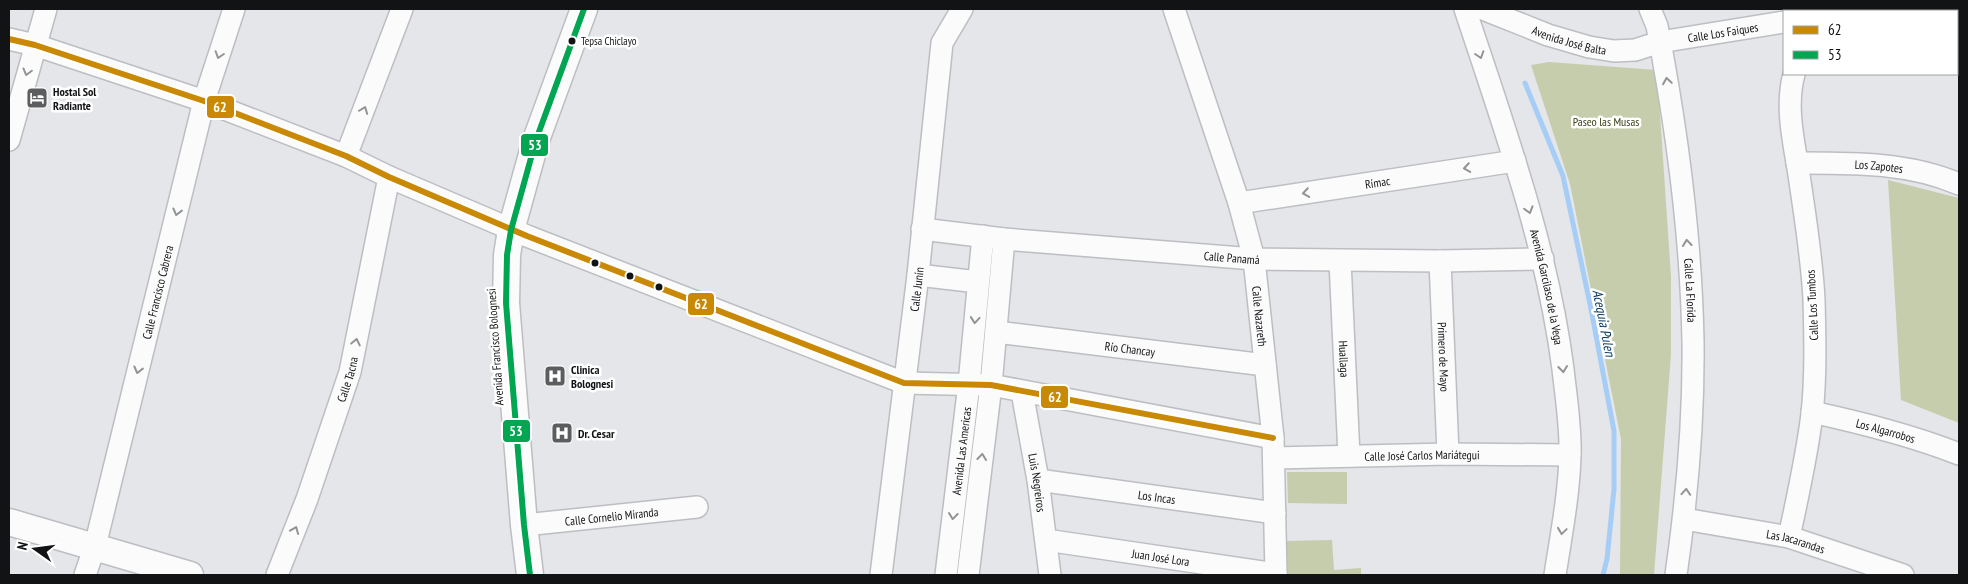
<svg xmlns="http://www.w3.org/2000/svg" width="1968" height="584" viewBox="0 0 1968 584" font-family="'PT Sans Narrow',sans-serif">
  <rect width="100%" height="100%" fill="#e4e6e9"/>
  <g fill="#c6cdac">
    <polygon points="1549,62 1657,70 1671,277 1671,354 1654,575 1620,575 1621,439 1570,184 1531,65"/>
    <polygon points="1888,180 1959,198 1959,423 1901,400"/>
    <polygon points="1287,472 1347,472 1347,504 1288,503"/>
    <polygon points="1332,540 1334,570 1361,568 1361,575 1285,575 1284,541"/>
  </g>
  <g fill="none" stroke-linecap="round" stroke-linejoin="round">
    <polyline stroke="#a6cdf5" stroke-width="5" points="1525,83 1563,176 1591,309 1614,431 1614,489 1607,559 1603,575"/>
    <g stroke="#bcbec1" stroke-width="24">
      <g id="minor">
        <path id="s1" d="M 1174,9 L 1239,203 L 1254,259 L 1273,438 L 1276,575"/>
        <path id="s2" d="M 1465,9 C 1504,127 1547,245 1563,369 C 1566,397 1571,427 1570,455 C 1569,495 1561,536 1555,575"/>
        <path id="s3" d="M 1483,9 L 1548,35 L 1589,47 L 1614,51 L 1635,50 L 1660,42 L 1784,22"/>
        <path id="s4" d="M 1650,9 L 1657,26 C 1677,129 1691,236 1693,341 C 1694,419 1687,498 1676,575"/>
        <polyline points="1816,11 1817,9"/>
        <polyline points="1957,27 1959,28"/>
        <polyline points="9,39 35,45 204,101 346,156 389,177 527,236 904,383 991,385 1273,438"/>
        <polyline points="9,140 46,9"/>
        <polyline points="346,156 402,9"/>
        <path id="s5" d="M 1797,163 C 1852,163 1908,162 1959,184"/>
        <path id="s6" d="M 1239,203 L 1515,161"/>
        <path id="s7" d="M 922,229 L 1004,239 L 1254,259 L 1440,261 L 1543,259"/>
        <path id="s8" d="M 1340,261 L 1349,456"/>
        <path id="s9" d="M 1440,261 L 1448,454"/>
        <polyline points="918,275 978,282"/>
        <path id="s10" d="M 996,332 L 1265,365"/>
        <path id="s11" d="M 1022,392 L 1038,480 L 1050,575"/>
        <path id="s12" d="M 1812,412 C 1862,423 1911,435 1959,454"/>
        <path id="s13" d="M 1274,458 L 1448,454 L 1570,455"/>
        <path id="s14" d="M 1038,480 L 1275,513"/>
        <path id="s15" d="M 1684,519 L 1789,537 L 1903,575"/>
        <path id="s16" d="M 524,525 L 697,507"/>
        <path d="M 1789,537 C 1798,496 1807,455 1812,414 C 1816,377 1815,337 1814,300 C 1812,258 1805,216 1799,175 C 1794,142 1785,107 1794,74"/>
        <path id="s17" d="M 1046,540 L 1276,574"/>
        <path id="s18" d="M 85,575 L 95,546 L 204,101 L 234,9"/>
        <path id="s19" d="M 277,575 L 307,499 L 350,372 L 389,177"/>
        <path id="s20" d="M 881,575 L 918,275 L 942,43 L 962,9"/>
        <path id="s21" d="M 946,575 L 969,384 L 983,236"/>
        <polyline points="968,575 991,385 1004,239"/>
      </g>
    </g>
    <g stroke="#bcbec1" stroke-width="29">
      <g id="major">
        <polyline points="9,522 190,575"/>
        <polyline points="530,575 524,525 506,303 507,255 511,230 536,140 584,9"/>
      </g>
    </g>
    <use href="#minor" stroke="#fbfbfc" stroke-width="21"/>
    <use href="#major" stroke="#fbfbfc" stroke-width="26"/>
    <g stroke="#fff" stroke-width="10">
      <polyline id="bus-1" points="9,39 35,45 204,101 346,156 389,177 527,236 904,383 991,385 1273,438"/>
    </g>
    <g stroke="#fff" stroke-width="10">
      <polyline id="bus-2" points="530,575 524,525 506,303 507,255 511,230 536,140 584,9"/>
    </g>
    <use href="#bus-1" stroke="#c98904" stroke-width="6"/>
    <use href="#bus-2" stroke="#00a651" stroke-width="6"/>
  </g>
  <defs><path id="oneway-chevron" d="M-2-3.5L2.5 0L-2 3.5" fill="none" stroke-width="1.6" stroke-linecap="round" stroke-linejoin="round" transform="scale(1.25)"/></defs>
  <g stroke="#929394">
    <use href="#oneway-chevron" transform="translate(219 55) rotate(108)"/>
    <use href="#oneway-chevron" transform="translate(1480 55) rotate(72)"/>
    <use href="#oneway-chevron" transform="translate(27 72) rotate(105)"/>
    <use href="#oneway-chevron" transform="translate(1667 81) rotate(-99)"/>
    <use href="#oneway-chevron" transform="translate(364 110) rotate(-69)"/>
    <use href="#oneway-chevron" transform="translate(1467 168) rotate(171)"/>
    <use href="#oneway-chevron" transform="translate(1306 193) rotate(171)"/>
    <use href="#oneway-chevron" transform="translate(1529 210) rotate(74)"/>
    <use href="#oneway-chevron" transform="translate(177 212) rotate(104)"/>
    <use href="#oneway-chevron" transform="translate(1687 243) rotate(-96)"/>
    <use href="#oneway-chevron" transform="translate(975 320) rotate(95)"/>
    <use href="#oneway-chevron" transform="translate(356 342) rotate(-78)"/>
    <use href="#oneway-chevron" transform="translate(1563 369) rotate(83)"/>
    <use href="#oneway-chevron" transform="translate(138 370) rotate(104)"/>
    <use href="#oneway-chevron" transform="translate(982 457) rotate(-83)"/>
    <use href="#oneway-chevron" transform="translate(1686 492) rotate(-86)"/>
    <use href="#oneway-chevron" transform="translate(953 516) rotate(97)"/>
    <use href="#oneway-chevron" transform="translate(295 530) rotate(-68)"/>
    <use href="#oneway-chevron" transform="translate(1562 531) rotate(98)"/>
  </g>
  <defs>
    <g id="hotel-square" transform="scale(1.125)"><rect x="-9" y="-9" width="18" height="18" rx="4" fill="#5c5d5f" stroke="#fff"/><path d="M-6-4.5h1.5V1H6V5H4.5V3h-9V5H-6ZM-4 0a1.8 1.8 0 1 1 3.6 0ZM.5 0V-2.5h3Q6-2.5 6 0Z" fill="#fff"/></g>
    <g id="hospital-square" transform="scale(1.125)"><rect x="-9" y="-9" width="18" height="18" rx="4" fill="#5c5d5f" stroke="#fff"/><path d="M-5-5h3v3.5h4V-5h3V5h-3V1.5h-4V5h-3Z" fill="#fff"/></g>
  </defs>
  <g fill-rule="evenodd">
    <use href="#hotel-square" x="37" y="98"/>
    <use href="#hospital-square" x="555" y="376"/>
    <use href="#hospital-square" x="562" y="433"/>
  </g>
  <g fill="#121315" stroke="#fff" stroke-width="2">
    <circle cx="572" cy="41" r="4.5"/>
    <circle cx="595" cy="263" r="4.5"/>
    <circle cx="630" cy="276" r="4.5"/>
    <circle cx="659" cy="287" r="4.5"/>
  </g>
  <g text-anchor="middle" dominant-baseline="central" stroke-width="5" stroke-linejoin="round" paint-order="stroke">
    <g font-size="11" fill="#121315" stroke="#fff" text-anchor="start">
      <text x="581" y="41">Tepsa Chiclayo</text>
    </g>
    <g font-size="12" fill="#121315" stroke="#fff">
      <text stroke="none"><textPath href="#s3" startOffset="249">Calle Los Faiques</textPath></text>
      <text stroke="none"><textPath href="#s3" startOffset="92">Avenida José Balta</textPath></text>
      <text stroke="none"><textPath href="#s5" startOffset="82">Los Zapotes</textPath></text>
      <text stroke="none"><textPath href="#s6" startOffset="140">Rímac</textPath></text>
      <text stroke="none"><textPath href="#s7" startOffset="311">Calle Panamá</textPath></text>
      <text stroke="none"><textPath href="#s2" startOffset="290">Avenida Garcilaso de la Vega</textPath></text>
      <text stroke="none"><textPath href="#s20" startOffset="288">Calle Junín</textPath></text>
      <text stroke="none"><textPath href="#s4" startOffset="285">Calle La Florida</textPath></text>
      <text stroke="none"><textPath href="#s18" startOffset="292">Calle Francisco Cabrera</textPath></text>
      <text transform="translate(1812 305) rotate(-93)">Calle Los Tumbos</text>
      <text stroke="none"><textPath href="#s1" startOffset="320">Calle Nazareth</textPath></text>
      <text transform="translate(495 347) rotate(-94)">Avenida Francisco Bolognesi</text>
      <text stroke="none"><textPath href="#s10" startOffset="135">Río Chancay</textPath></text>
      <text stroke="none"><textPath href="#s9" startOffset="96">Primero de Mayo</textPath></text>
      <text stroke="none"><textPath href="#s8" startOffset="98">Huallaga</textPath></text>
      <text stroke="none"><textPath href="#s19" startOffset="208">Calle Tacna</textPath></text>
      <text stroke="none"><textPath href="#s12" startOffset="76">Los Algarrobos</textPath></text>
      <text stroke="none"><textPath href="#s21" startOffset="125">Avenida Las Americas</textPath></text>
      <text stroke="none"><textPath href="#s13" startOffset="148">Calle José Carlos Mariátegui</textPath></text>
      <text stroke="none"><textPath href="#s11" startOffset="92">Luis Negreiros</textPath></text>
      <text stroke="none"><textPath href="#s14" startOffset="120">Los Incas</textPath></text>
      <text stroke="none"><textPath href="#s16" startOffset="88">Calle Cornelio Miranda</textPath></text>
      <text stroke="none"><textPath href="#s15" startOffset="114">Las Jacarandas</textPath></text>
      <text stroke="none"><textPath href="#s17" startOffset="116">Juan José Lora</textPath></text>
    </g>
    <g font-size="12" font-weight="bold" fill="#121315" stroke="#fff" text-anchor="start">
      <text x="53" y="91">Hostal Sol<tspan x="53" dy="14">Radiante</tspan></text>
      <text x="571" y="369">Clinica<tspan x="571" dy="14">Bolognesi</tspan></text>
      <text x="578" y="433">Dr. Cesar</text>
    </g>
    <g font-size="12" fill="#3a4017" stroke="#fff">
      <text x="1606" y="121">Paseo las Musas</text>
    </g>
    <g font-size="14" font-style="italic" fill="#00345f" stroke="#fff">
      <text transform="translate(1604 323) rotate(79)">Acequia Pulen</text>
    </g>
  </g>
  <g stroke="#fff" stroke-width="2">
    <rect x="206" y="95" width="29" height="24" rx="5" fill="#c98904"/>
    <rect x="520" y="133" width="29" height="24" rx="5" fill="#00a651"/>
    <rect x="687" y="292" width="28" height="24" rx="5" fill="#c98904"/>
    <rect x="1040" y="385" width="29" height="24" rx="5" fill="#c98904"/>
    <rect x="502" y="419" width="29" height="24" rx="5" fill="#00a651"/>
  </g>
  <g font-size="14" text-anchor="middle" font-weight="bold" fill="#fff">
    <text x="220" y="112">62</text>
    <text x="535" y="150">53</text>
    <text x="701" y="309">62</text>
    <text x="1055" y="402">62</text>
    <text x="516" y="436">53</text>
  </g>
  <rect width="1968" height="584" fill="none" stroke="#121315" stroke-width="20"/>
  <rect x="1783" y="10" width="175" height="65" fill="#ffffff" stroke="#a0a1a1"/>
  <rect x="1793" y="26" width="25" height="8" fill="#c98904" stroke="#a0a1a1"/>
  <text x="1828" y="35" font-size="15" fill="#121315">62</text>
  <rect x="1793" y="51" width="25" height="8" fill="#00a651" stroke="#a0a1a1"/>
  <text x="1828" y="60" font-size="15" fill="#121315">53</text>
  <g transform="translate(35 549) rotate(284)" stroke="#ffffff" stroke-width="4" paint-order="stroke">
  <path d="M0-4L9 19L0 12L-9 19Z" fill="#121315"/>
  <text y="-8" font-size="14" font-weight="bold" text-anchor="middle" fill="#121315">N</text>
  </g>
</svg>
